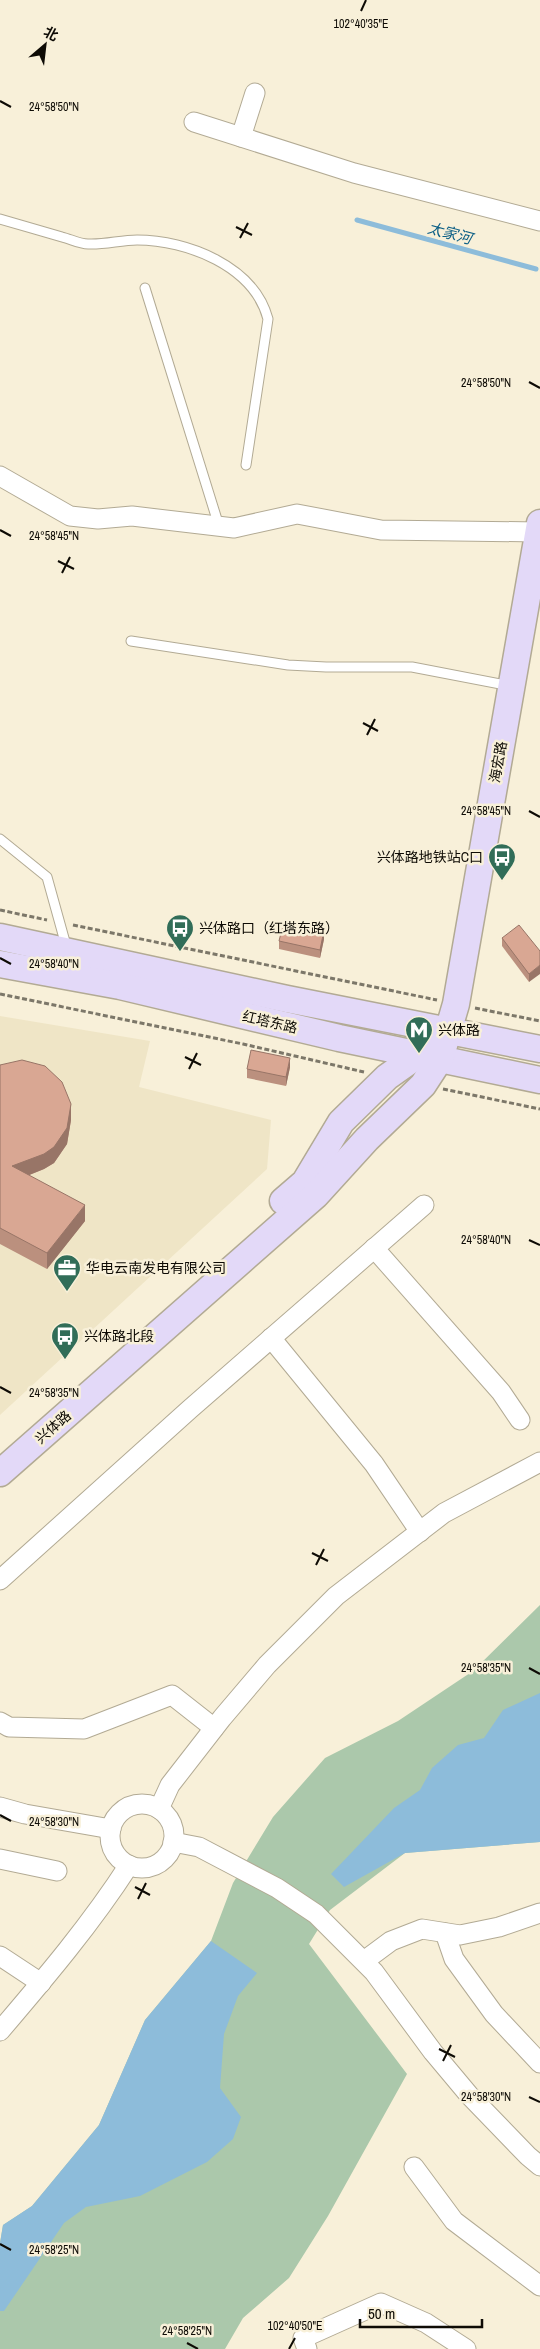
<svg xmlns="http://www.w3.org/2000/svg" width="540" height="2349" viewBox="0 0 540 2349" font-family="'Archivo Narrow','Noto Sans SC',sans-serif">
  <rect width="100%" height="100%" fill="#f8f0d9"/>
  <polygon fill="#efe5c6" points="0,1016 150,1041 139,1087 271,1120 267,1169 0,1415"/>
  <polygon fill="#abc8ab" points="540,1605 540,1842 405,1853 330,1910 309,1944 407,2074 328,2216 289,2278 243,2318 225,2349 0,2349 0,2243 3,2225 32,2206 99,2125 145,2020 211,1941 233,1883 273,1817 325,1758 398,1721 473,1671"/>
  <g fill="#8dbcda">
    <polygon points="540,1693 540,1842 405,1853 344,1887 331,1874 394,1808 420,1790 432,1768 458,1745 484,1738 503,1710"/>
    <polygon points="211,1941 257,1973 238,1996 224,2034 220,2088 241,2117 233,2139 207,2162 140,2196 86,2207 64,2223 4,2311 0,2311 0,2243 3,2225 32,2206 99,2125 145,2020"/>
  </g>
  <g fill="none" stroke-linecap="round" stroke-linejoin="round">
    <polyline stroke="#8dbcda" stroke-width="5" points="357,220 536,269"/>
    <g stroke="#b2aa94" stroke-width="11">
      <g id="lane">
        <path d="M 0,219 C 21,225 41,231 62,237 C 70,239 80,244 88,244 C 104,245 121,240 137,240 C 187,240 254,266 268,319 L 246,465"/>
        <polyline points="145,288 219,526"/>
        <polyline points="131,641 288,665 326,667 412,667 511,686"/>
        <polyline points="0,839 47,877 67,949"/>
      </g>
    </g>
    <g stroke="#b2aa94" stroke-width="21">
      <g id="street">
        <polyline points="194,122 354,173 540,221"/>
        <polyline points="241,137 255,93"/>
        <polyline points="0,476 70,516 98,519 132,516 234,528 297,514 381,530 538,532"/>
        <polyline points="374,1248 501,1392 520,1420"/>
        <polyline points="271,1338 374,1464 420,1532"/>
        <polyline points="0,1580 190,1409 424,1205"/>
        <polyline points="0,1722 9,1727 84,1729 172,1695 214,1728"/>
        <circle cx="142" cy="1836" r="32"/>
        <polyline points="0,1807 25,1814 111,1829"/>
        <polyline points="159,1809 170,1785 222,1718 267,1665 336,1596 444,1513 540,1462"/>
        <polyline points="173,1842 199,1847 277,1888 316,1914 374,1972 433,2052 469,2095 528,2156 540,2166"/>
        <polyline points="0,1859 57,1871"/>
        <polyline points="445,1933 454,1959 494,2014 540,2063"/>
        <polyline points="0,1956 41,1983"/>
        <polyline points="364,1961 391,1941 422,1929 460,1935 499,1927 540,1913"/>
        <path d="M 0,2031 C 46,1977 91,1924 129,1865"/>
        <polyline points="414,2167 454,2221 540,2286"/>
        <polyline points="307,2349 303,2338 381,2303 426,2323 466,2349"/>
      </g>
    </g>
    <g stroke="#b2aa94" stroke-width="29">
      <g id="secondary">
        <polyline points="0,937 287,999 540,1049"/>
        <polyline points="0,964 120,986 339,1038 540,1080"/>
        <polyline points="283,1201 305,1182 341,1122 387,1077 418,1055 447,1030"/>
        <polyline points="0,1473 316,1195 367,1139 423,1085 440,1059 456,1004 540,523"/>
      </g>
    </g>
    <g stroke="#7c7769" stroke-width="3" stroke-dasharray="5 2.5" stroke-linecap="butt">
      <polyline points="0,910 47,920"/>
      <polyline points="73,925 437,1000"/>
      <polyline points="0,994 243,1044 364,1072"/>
      <polyline points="475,1008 540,1021"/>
      <polyline points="443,1089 540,1109"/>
    </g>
    <use href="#lane" stroke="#fff" stroke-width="9"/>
    <use href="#street" stroke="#fff" stroke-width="19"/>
    <use href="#secondary" stroke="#e3d9f8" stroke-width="26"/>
  </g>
  <g fill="#bb907e">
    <polygon points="502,938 540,951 529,982 502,946"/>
    <polygon points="324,939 320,958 279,949 279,941"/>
    <polygon points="0,1065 71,1120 67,1144 54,1163 44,1169 29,1175 85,1221 47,1269 0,1244"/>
    <polygon points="290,1067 286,1086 247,1078 247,1069"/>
  </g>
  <g fill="#987567">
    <polygon points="324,930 324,939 320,958 320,950"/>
    <polygon points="540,965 540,974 529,982 529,974"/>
    <polygon points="290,1058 290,1067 286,1086 286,1077"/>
    <polygon points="71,1104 71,1120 67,1144 54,1163 44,1169 12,1182 12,1166"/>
    <polygon points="85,1205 85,1221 47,1269 47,1253"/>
  </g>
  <g fill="#d9a793" stroke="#987567">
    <polygon points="284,921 324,930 320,950 279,941"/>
    <polygon points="519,925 540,951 540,965 529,974 502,938"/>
    <polygon points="251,1050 290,1058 286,1077 247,1069"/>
    <polygon points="22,1060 45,1066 62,1082 71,1104 67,1128 54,1147 44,1154 12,1166 85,1205 47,1253 0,1228 0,1065"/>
  </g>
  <path fill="none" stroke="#0e0b05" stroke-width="2" d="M 361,11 L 366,0M 0,101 L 11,107M 236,227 L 252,235M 240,238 L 248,223M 529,382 L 540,388M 0,530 L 11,536M 58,561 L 74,569M 62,573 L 70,557M 363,723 L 378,731M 367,735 L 375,719M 529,811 L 540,817M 0,958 L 11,964M 185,1057 L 201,1065M 189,1069 L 197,1053M 529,1240 L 540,1245M 0,1387 L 11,1393M 312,1553 L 328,1561M 316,1565 L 324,1549M 529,1668 L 540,1674M 0,1815 L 11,1821M 135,1887 L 150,1895M 138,1899 L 146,1883M 439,2049 L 455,2057M 443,2061 L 451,2045M 529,2097 L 540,2102M 0,2244 L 11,2250M 187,2343 L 198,2349M 289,2349 L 295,2338"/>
  <defs>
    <g id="bus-pin" transform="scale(1.4375)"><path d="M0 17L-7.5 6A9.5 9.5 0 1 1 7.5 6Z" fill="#316d58" stroke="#f8f0d9"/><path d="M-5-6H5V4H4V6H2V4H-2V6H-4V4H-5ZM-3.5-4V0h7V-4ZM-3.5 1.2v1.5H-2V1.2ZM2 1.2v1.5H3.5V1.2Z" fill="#fff"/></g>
    <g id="metro-pin" transform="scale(1.4375)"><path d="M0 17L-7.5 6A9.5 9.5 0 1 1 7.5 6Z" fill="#316d58" stroke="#f8f0d9"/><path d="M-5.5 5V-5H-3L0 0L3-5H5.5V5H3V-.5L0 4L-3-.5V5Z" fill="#fff"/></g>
    <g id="office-pin" transform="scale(1.4375)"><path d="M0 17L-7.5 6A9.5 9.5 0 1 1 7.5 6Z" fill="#316d58" stroke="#f8f0d9"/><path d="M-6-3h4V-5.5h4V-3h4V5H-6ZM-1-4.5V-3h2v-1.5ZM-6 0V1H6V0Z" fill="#fff"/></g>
  </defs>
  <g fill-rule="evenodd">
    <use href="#bus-pin" x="502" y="857"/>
    <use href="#bus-pin" x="180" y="928"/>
    <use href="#metro-pin" x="419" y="1030"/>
    <use href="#office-pin" x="67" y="1268"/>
    <use href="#bus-pin" x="65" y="1336"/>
  </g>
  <g text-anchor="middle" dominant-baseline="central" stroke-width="5" stroke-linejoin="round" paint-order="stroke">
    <g font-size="14" fill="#0e0b05" stroke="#f8f0d9">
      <text transform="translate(498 762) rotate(-80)">海宏路</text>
      <text transform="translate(270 1022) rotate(13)">红塔东路</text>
      <text transform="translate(53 1427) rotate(-41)">兴体路</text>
    </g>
    <g font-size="14" fill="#0e0b05" stroke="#f8f0d9" text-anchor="start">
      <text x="483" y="857" text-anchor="end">兴体路地铁站C口</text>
      <text x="199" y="928">兴体路口（红塔东路）</text>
      <text x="438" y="1030">兴体路</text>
      <text x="86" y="1268">华电云南发电有限公司</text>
      <text x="84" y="1336">兴体路北段</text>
    </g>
    <g font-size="15" font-style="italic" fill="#0b5e85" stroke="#f8f0d9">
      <text transform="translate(450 233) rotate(15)">太家河</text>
    </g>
  </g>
  <g font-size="12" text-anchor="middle" fill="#0e0b05" stroke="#f8f0d9" stroke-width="5" stroke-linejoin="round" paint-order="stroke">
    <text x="361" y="28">102°40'35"E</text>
    <text x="54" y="111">24°58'50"N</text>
    <text x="486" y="387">24°58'50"N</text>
    <text x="54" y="540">24°58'45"N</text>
    <text x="486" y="815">24°58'45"N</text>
    <text x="54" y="968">24°58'40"N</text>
    <text x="486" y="1244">24°58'40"N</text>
    <text x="54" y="1397">24°58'35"N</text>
    <text x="486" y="1672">24°58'35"N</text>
    <text x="54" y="1826">24°58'30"N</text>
    <text x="486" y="2101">24°58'30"N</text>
    <text x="54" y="2254">24°58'25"N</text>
    <text x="295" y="2330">102°40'50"E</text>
    <text x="187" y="2335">24°58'25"N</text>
  </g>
  <g transform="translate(45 45) rotate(28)" stroke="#f8f0d9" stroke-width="4" paint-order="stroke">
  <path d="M0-4L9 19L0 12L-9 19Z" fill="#0e0b05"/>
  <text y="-8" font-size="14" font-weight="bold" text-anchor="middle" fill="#0e0b05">北</text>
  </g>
  <path d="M360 2319v8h122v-8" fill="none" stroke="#0e0b05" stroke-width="2.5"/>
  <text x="368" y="2319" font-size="15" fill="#0e0b05" stroke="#f8f0d9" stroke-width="4" paint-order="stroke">50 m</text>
</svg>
